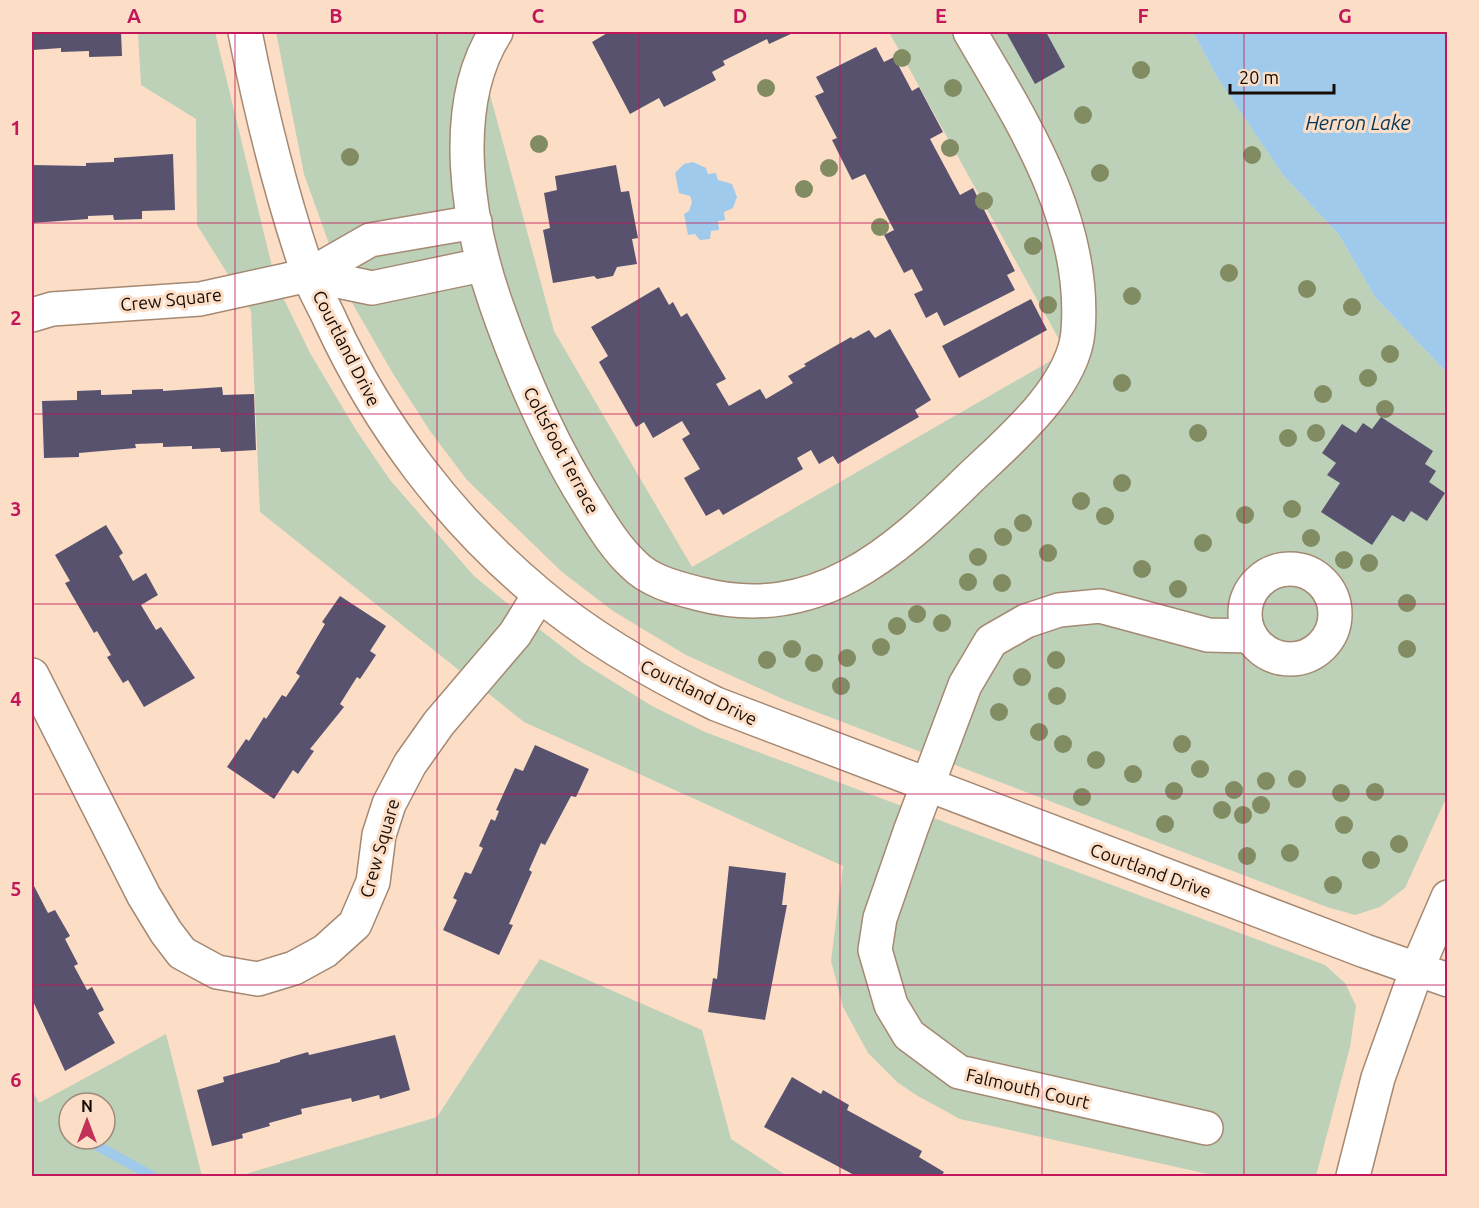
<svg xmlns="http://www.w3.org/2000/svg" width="1479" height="1208" viewBox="0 0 1479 1208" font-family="Ubuntu,sans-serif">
  <rect width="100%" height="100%" fill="#fcdec7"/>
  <g fill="#bcd1b7" fill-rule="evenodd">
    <polygon points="138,32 215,32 276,283 310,353 356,430 390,480 474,576 530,622 583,663 652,706 705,732 1325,965 1345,983 1356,1006 1350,1047 1316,1176 1217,1176 960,1119 916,1095 897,1082 868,1053 843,1007 831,961 843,866 524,722 260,512 251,311 197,225 196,119 141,85"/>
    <polygon points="276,32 473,32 554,331 692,567 1066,352 889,32 1193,32 1217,77 1283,175 1339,235 1375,297 1447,373 1447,796 1405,888 1380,907 1355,915 1327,907 785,700 686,655 613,611 562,572 467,480 430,431 392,372 347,294 304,174"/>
    <polygon points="540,959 702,1030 731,1139 787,1176 239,1176 437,1117"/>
    <path d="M 166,1034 L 202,1176 L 32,1176 L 32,1090 L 39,1103 ZM 69,1103 L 105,1103 L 105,1139 L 69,1139 Z"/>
  </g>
  <g fill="#a0caec">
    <polygon points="1193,32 1447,32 1447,373 1375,297 1339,235 1283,175 1217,77"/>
    <polygon points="693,162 706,168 708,174 716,173 718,180 732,184 737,197 733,208 724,212 725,220 718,221 719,230 711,231 710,239 700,240 695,234 688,235 684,214 689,211 692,202 690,196 679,193 675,173 684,164"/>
  </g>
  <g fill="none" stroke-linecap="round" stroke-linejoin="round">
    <polyline stroke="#a0caec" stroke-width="10" points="87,1140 152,1176"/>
  </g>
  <g fill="#58526f">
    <polygon points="32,32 121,32 122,56 89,57 89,51 61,52 61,48 33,50"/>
    <polygon points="609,32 795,32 769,44 767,39 723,61 725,65 712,72 716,80 664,107 659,98 630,114 592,42"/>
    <polygon points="1006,32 1046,32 1065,67 1035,84"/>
    <polygon points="876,47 884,62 894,57 912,91 919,87 943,132 930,139 960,195 973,188 1015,271 1007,275 1015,290 944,326 937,312 926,318 914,294 923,290 912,269 904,273 884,235 894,230 865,174 852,180 832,140 837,138 815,96 824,92 816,77"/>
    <polygon points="173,154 175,210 142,211 142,219 114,220 113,215 88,216 88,219 32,223 32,165 86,166 86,163 114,162 114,158"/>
    <polygon points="616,165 621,192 629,191 638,238 632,239 637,264 617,267 613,276 597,279 594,276 553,283 543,230 550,228 544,193 557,190 555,176"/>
    <polygon points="659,287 669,305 673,302 681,317 687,313 726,379 716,384 729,406 760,389 766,399 793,383 788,376 806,366 804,364 851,337 853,339 869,330 875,338 890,329 931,400 915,410 919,417 838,464 833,456 819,464 811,450 797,458 803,469 723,515 719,509 706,516 684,478 700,469 682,439 690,434 682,421 653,438 644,422 636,427 599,362 608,356 591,327"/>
    <polygon points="1031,299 1047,330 959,378 942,346"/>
    <polygon points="222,387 223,395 254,394 256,450 221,452 220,448 192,449 192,446 163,447 163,443 135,444 136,448 79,453 79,457 44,458 42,401 77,400 77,391 101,390 101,395 132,394 132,390 163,389 163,391"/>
    <polygon points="1381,417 1433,451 1425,464 1436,471 1429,482 1445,493 1427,521 1411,511 1404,522 1392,515 1372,545 1321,512 1340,483 1327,475 1336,463 1322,453 1342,424 1356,433 1363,423 1372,429"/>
    <polygon points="106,525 123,553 119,556 133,581 146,573 158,595 141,605 156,630 161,627 195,678 144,707 128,680 123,683 107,657 111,655 97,631 94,633 65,583 70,581 55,555"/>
    <polygon points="340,596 386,626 370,651 376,655 360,679 357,677 340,704 344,707 310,749 314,751 298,774 293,770 274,799 227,767 246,739 249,741 264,717 266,719 282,695 286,697 300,676 296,673 325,624 322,622"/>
    <polygon points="535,745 589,769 576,797 571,796 545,845 541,843 529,870 532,872 509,924 513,925 499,955 443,930 457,900 453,898 465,872 471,874 483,848 479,846 491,819 495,821 499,811 496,810 515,768 523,771"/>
    <polygon points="729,866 786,873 782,905 787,905 765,1020 708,1012 713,978 717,979"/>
    <polygon points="34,886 48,913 55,910 70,936 65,939 78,964 74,966 87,990 92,987 104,1010 98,1013 115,1043 65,1071 32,999 32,887"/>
    <polygon points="395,1035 410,1090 380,1099 379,1095 352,1102 351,1098 301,1109 302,1114 269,1123 270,1126 242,1134 243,1138 212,1146 197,1090 224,1082 223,1077 280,1062 280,1060 308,1052 309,1055"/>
    <polygon points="792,1077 821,1094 823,1090 849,1105 847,1110 922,1151 919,1157 944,1172 941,1176 856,1176 764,1127"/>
  </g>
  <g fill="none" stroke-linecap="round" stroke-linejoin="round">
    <g stroke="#a58973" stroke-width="36">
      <g id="minor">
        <path d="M 245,32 C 261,113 281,194 308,273 C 314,290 324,306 331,322 C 379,426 451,521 539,594 C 592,639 654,674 716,704 L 1365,951 L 1448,980"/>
        <path d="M 496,32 C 448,107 468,224 496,304 C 521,376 552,447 593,511 C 605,530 617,549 633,564 C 650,582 677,588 700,594 C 816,624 894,553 970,478 C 1008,442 1073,388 1078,332 C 1087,221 1023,123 970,32"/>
        <polyline points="309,275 372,288 482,265"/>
        <polyline points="32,315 52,309 200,299 309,275 370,240 475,222"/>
        <circle cx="1290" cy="614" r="45"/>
        <polyline points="32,675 144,896 166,932 182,953 217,972 258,979 294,968 325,951 355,924 373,882 379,835 389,804 410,764 439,723 515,634 539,595"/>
        <polyline points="1206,1128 959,1072 909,1035 891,1005 875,950 880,918 911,829 965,685 991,641 1026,621 1059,610 1100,606 1208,635 1249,636"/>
      </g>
    </g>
    <g stroke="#a58973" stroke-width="36">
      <polyline id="major" points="1353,1176 1378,1078 1417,969 1448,897"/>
    </g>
    <use href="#minor" stroke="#fff" stroke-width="33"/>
    <use href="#major" stroke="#fff" stroke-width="33"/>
  </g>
  <g fill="#828c63">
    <circle cx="902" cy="58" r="9"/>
    <circle cx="1141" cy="70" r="9"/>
    <circle cx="766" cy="88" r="9"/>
    <circle cx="953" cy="88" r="9"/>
    <circle cx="1083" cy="115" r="9"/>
    <circle cx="539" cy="144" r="9"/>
    <circle cx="950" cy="148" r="9"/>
    <circle cx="1252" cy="155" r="9"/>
    <circle cx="350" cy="157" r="9"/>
    <circle cx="829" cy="168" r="9"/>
    <circle cx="1100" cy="173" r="9"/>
    <circle cx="804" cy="189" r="9"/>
    <circle cx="984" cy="201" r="9"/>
    <circle cx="880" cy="227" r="9"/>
    <circle cx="1033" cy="246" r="9"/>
    <circle cx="1229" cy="273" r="9"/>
    <circle cx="1307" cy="289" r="9"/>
    <circle cx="1132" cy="296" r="9"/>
    <circle cx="1048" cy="305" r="9"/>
    <circle cx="1352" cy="307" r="9"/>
    <circle cx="1390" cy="354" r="9"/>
    <circle cx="1368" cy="378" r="9"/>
    <circle cx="1122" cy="383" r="9"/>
    <circle cx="1323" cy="394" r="9"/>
    <circle cx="1385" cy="409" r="9"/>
    <circle cx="1198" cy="433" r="9"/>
    <circle cx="1316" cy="433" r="9"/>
    <circle cx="1288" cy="438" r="9"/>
    <circle cx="1122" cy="483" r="9"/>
    <circle cx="1081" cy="501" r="9"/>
    <circle cx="1292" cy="509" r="9"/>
    <circle cx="1245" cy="515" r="9"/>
    <circle cx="1105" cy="516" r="9"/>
    <circle cx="1023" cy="523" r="9"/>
    <circle cx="1003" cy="537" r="9"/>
    <circle cx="1311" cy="538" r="9"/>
    <circle cx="1203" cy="543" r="9"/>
    <circle cx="1048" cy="553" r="9"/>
    <circle cx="978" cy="557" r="9"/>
    <circle cx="1344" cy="560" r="9"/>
    <circle cx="1369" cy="563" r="9"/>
    <circle cx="1142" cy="569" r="9"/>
    <circle cx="968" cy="582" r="9"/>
    <circle cx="1002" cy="583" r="9"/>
    <circle cx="1178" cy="589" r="9"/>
    <circle cx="1407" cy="603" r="9"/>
    <circle cx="917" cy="614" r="9"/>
    <circle cx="942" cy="623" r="9"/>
    <circle cx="897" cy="626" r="9"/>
    <circle cx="881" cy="647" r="9"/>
    <circle cx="792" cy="649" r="9"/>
    <circle cx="1407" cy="649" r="9"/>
    <circle cx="847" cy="658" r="9"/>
    <circle cx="767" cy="660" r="9"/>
    <circle cx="1056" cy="660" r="9"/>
    <circle cx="814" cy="663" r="9"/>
    <circle cx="1022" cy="677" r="9"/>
    <circle cx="841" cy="686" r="9"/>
    <circle cx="1057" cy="696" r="9"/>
    <circle cx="999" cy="712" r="9"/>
    <circle cx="1039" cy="732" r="9"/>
    <circle cx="1063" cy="744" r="9"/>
    <circle cx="1182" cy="744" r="9"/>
    <circle cx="1096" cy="760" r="9"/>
    <circle cx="1200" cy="769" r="9"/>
    <circle cx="1133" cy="774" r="9"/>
    <circle cx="1297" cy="779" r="9"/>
    <circle cx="1266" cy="781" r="9"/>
    <circle cx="1234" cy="790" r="9"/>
    <circle cx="1174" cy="791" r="9"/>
    <circle cx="1375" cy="792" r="9"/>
    <circle cx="1341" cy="793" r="9"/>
    <circle cx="1082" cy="797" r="9"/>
    <circle cx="1261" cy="805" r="9"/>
    <circle cx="1222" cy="810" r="9"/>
    <circle cx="1243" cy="815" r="9"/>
    <circle cx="1165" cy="824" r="9"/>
    <circle cx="1344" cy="825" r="9"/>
    <circle cx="1399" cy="844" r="9"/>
    <circle cx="1290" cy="853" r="9"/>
    <circle cx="1247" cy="856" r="9"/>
    <circle cx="1371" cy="860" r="9"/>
    <circle cx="1333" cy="885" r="9"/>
  </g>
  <path fill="none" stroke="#c2185b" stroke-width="1.5" stroke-opacity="0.55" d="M 235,32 L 235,1176M 437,32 L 437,1176M 639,32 L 639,1176M 840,32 L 840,1176M 1042,32 L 1042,1176M 1244,32 L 1244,1176M 32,223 L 1448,223M 32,414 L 1448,414M 32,604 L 1448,604M 32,794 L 1448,794M 32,985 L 1448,985"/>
  <g text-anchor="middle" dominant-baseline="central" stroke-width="6" stroke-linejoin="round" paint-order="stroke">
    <g font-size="18" fill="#160c05" stroke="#fcdec7">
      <text transform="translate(171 299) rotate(-6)">Crew Square</text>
      <text transform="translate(347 348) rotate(63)">Courtland Drive</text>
      <text transform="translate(562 450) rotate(62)">Coltsfoot Terrace</text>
      <text transform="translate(699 692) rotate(26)">Courtland Drive</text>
      <text transform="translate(379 848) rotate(-74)">Crew Square</text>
      <text transform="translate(1151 870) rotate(20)">Courtland Drive</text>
      <text transform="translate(1028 1088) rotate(13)">Falmouth Court</text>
    </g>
    <g font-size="20" font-style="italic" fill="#023757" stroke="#fcdec7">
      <text x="1358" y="122">Herron Lake</text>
    </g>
  </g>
  <rect width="1479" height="1208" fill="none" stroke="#fcdec7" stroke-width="66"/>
  <g transform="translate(87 1121)"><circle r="28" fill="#fcdec7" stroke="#a08a79" stroke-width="1.5"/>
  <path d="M0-4.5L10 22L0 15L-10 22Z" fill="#c13158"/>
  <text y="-9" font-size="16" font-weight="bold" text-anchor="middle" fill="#160c05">N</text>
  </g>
  <path d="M1230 84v9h104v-9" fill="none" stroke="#160c05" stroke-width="3"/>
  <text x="1239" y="84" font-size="18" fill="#160c05" stroke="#fcdec7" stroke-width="4.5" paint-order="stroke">20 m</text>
  <rect x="33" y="33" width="1413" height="1142" fill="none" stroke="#c2185b" stroke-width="2"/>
  <g font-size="20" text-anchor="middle" font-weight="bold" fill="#c2185b">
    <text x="134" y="23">A</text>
    <text x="336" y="23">B</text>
    <text x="538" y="23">C</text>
    <text x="740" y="23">D</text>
    <text x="941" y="23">E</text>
    <text x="1143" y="23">F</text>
    <text x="1345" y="23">G</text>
    <text x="16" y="135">1</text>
    <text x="16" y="325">2</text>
    <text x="16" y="516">3</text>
    <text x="16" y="706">4</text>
    <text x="16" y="896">5</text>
    <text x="16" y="1087">6</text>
  </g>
</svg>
